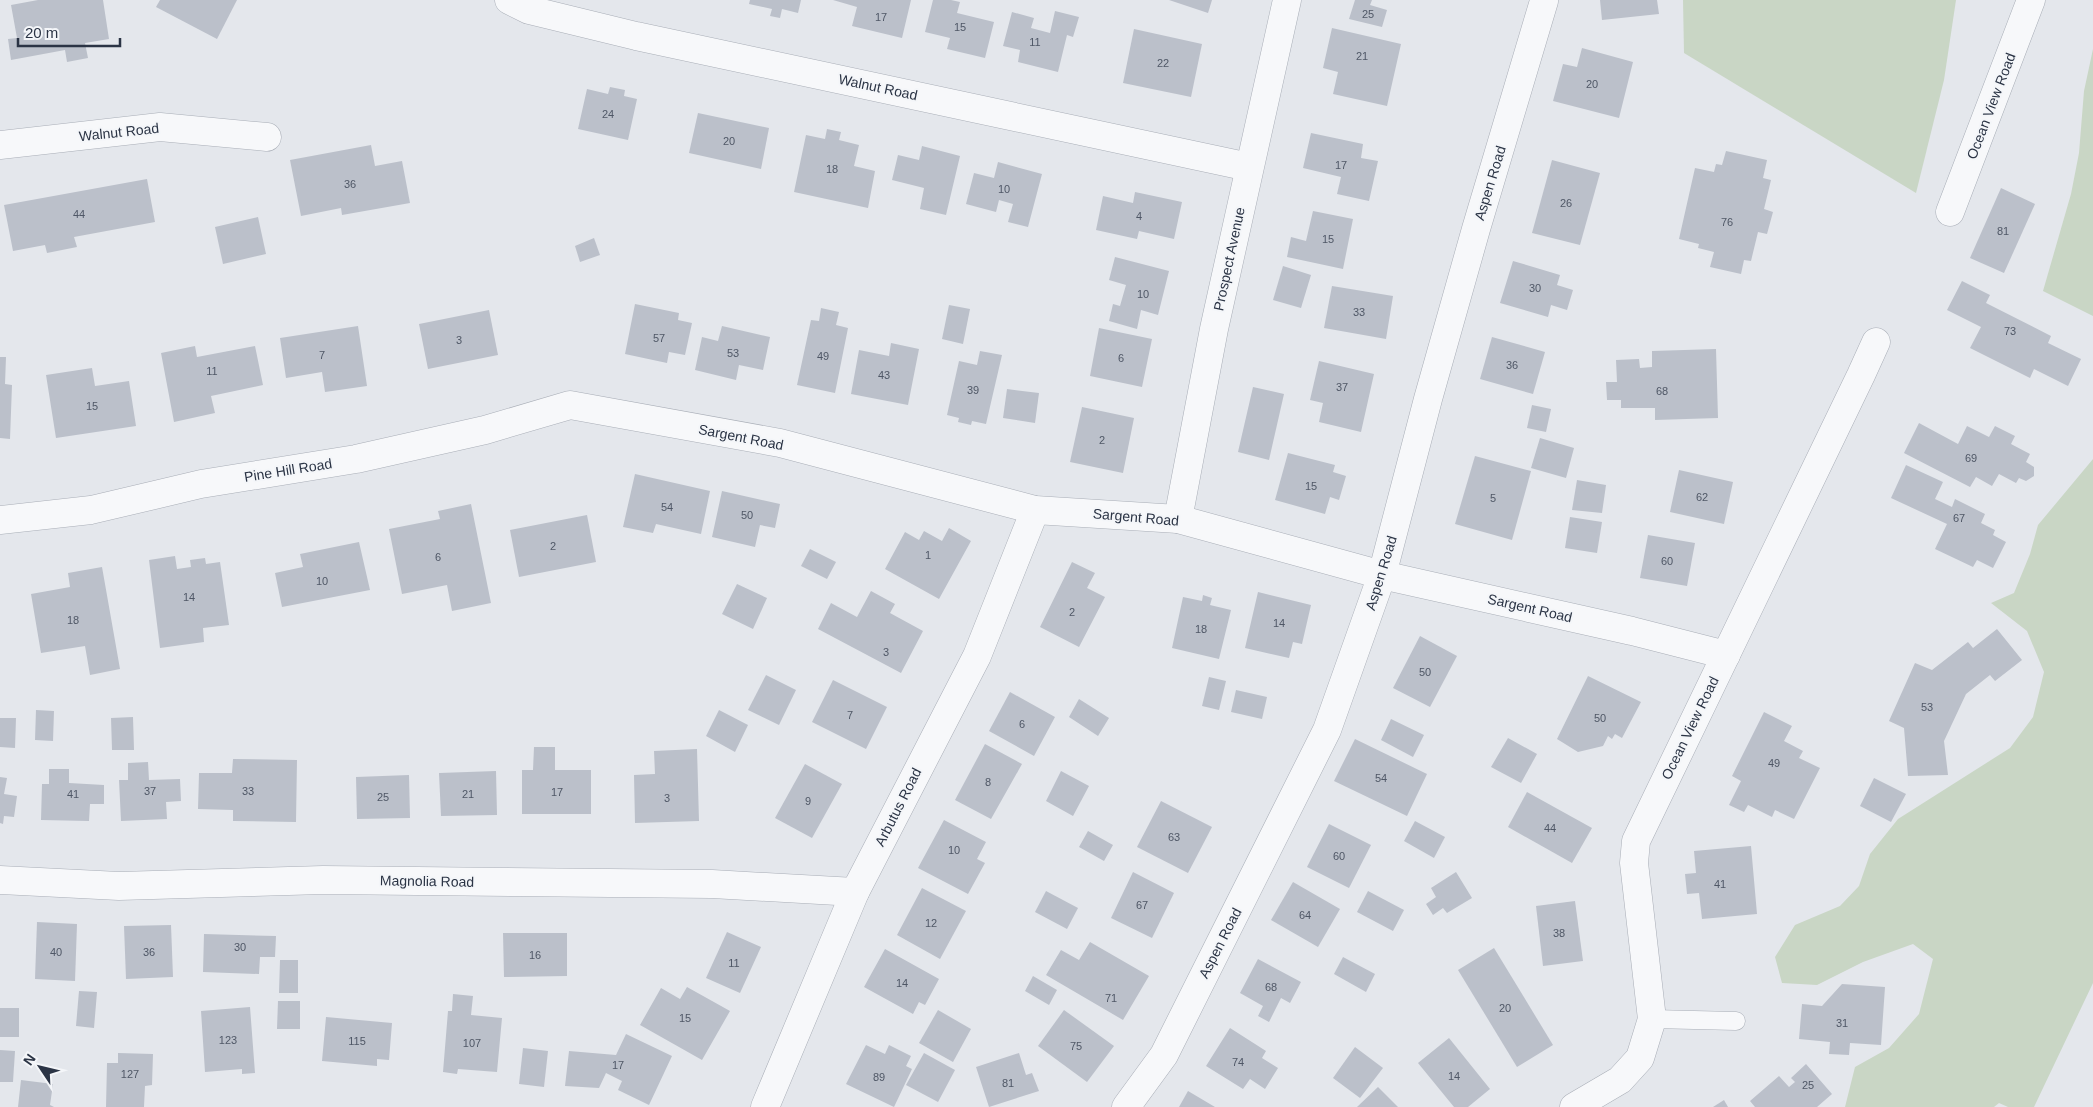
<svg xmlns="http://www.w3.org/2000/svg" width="2093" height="1107" viewBox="0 0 2093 1107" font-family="Helvetica,sans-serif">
  <rect width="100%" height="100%" fill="#e4e7ec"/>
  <g fill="#c9d6c5">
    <polygon points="1683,0 1956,0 1944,80 1916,193 1684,53"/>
    <polygon points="2093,49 2093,316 2043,291 2071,194 2079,153 2084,91"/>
    <polygon points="2093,459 2093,983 2034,1107 2008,1107 1999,1103 1994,1107 1845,1107 1855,1067 1889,1048 1919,1014 1933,959 1913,944 1863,962 1817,985 1782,983 1775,957 1795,925 1840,906 1859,886 1870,854 1898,819 2010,748 2033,717 2044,672 2027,631 1991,603 2014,593 2030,554 2038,525"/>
  </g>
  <g fill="#bbc0ca">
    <polygon points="38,0 103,0 109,39 85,43 88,58 67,62 65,50 11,60 8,39 17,38 11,5"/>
    <polygon points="160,0 237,0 217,39 156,7"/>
    <polygon points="750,0 801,0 798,13 782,9 780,18 770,16 772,9 749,4"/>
    <polygon points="833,0 911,0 902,38 852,26 857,7"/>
    <polygon points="933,0 951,0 960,2 957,13 994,22 985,58 947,49 950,38 925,32"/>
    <polygon points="1169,0 1212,0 1208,13"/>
    <polygon points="1355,0 1372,0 1370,5 1387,10 1382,27 1349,19"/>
    <polygon points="1600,0 1657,0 1659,14 1602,20"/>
    <polygon points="1055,11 1079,17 1073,37 1067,35 1058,72 1018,62 1020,50 1003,46 1012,12 1034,18 1031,28 1050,33"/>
    <polygon points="1332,28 1401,44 1387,106 1333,94 1338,72 1323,68"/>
    <polygon points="1134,29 1202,44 1191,97 1123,83"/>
    <polygon points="1582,48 1633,62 1619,118 1553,101 1563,64 1577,67"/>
    <polygon points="610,87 625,90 624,96 637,99 628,140 578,129 587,89 608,94"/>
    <polygon points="698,113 769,128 761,169 689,153"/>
    <polygon points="827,129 841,132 839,140 859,145 854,166 875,171 868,208 794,192 806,135 825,139"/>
    <polygon points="1311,133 1363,144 1361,158 1378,161 1369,201 1337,194 1341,177 1303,168"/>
    <polygon points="371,145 375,166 402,161 410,203 342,215 341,208 301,216 290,160"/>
    <polygon points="922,146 960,156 946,215 920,209 924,188 892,180 898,155 919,160"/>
    <polygon points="1726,151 1767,160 1763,178 1771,180 1764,209 1773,212 1767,234 1758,232 1751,261 1744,260 1741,274 1710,267 1714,252 1698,248 1699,244 1679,239 1695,168 1714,172 1716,164 1722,165"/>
    <polygon points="1552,160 1600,173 1580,245 1532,233"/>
    <polygon points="998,162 1042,174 1028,227 1008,222 1013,204 999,200 996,212 966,204 974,173 994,178"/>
    <polygon points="147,179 155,222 74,237 77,247 47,253 45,245 13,251 4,205"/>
    <polygon points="2001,188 2035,204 2004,273 1970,258"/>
    <polygon points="1135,192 1182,202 1174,239 1139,231 1137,239 1096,230 1103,196 1133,203"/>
    <polygon points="1313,211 1353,219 1343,269 1287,257 1291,237 1306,241"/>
    <polygon points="258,217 266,254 223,264 215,227"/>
    <polygon points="594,238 600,255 580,262 575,246"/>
    <polygon points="1115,257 1169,271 1158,315 1141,310 1137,329 1109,321 1113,304 1120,306 1126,285 1109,280"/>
    <polygon points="1513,261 1560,275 1557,285 1573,290 1567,310 1551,305 1548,317 1500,303"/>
    <polygon points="1283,266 1311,275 1301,308 1273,300"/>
    <polygon points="1962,281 1990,295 1986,303 2051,336 2048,343 2081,359 2068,386 2034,369 2030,378 1970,348 1981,327 1947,310"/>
    <polygon points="1332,286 1393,296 1386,339 1324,328"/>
    <polygon points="635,304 679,313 678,320 692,323 685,355 669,352 667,363 625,354"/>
    <polygon points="949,305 970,309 963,344 942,339"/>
    <polygon points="821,308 839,312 836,325 848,328 835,393 797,385 811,320 819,321"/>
    <polygon points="489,310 498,355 428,369 419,324"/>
    <polygon points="358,326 367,386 325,392 322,372 286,378 280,338"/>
    <polygon points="722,326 770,337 763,370 739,365 736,380 695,370 702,337 718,341"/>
    <polygon points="1099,328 1152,339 1142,387 1090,376"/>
    <polygon points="1492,337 1545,352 1533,394 1480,379"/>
    <polygon points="891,343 919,349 908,405 851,394 859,350 889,356"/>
    <polygon points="195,346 197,357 255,346 263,385 211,396 215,413 174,422 161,353"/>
    <polygon points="1716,349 1718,418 1655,420 1655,408 1621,408 1621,400 1607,400 1606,382 1617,382 1616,360 1639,359 1640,368 1652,367 1652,351"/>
    <polygon points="980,351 1002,355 986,424 972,421 971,425 958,422 959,418 947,415 959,361 977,365"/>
    <polygon points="0,357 6,357 5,384 12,385 10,439 0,438"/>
    <polygon points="1319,361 1374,374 1361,432 1319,422 1323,403 1310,400"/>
    <polygon points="92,368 95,386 129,381 136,426 56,438 46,375"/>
    <polygon points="1253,387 1284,394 1269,460 1238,452"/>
    <polygon points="1007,389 1039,393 1035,423 1003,418"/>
    <polygon points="1532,405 1551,409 1546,432 1527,428"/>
    <polygon points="1082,407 1134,418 1123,473 1070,462"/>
    <polygon points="1919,423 1958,444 1967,426 1989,437 1995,426 2015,436 2011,444 2030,454 2026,462 2034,467 2034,476 2026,481 2019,478 2016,483 1999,474 1992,486 1976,477 1970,487 1904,453"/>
    <polygon points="1540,438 1574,448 1566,478 1531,468"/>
    <polygon points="1288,453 1335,465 1333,472 1346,476 1339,500 1330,497 1325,514 1275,500"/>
    <polygon points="1475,456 1531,471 1512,540 1455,524"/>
    <polygon points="1906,465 1943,482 1935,499 1952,507 1955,499 1985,514 1981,523 1995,530 1993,535 2006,542 1993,568 1977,560 1973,567 1935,549 1947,524 1891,498"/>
    <polygon points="1679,470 1733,482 1724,524 1670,512"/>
    <polygon points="635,474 710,491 701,534 656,524 653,533 623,527"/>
    <polygon points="1577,480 1606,485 1602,513 1572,510"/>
    <polygon points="722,491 780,504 775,528 760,525 755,547 712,537"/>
    <polygon points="471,504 491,603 452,611 447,585 402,594 389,529 440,519 438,511"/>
    <polygon points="587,515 596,562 519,577 510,530"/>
    <polygon points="1570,517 1602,522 1597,553 1565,548"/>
    <polygon points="949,528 971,541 939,599 885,569 905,532 919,540 924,531 942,541"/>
    <polygon points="1648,535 1695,543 1687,586 1640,578"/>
    <polygon points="359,542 370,590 282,607 275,573 303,567 300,554"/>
    <polygon points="810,549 836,562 827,579 801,566"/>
    <polygon points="175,556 177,569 191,567 190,560 205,558 206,564 220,562 229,625 203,628 204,642 160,648 149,560"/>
    <polygon points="1072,562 1095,573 1087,588 1105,597 1079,647 1040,627"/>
    <polygon points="102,567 120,669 90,675 85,646 41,653 31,594 70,587 68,573"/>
    <polygon points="737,584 767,598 753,629 722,614"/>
    <polygon points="871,591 895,604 890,613 923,631 901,673 818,629 831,603 857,617"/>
    <polygon points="1258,592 1311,605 1302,644 1293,642 1289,658 1245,648"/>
    <polygon points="1203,595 1212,598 1210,605 1231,610 1219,659 1172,648 1183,597 1202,601"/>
    <polygon points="1997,629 2022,660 1995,681 1990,675 1966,694 1944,741 1948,775 1908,776 1904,728 1889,721 1915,663 1932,670 1968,642 1973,648"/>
    <polygon points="1420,636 1457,656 1430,707 1393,688"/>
    <polygon points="766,675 796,690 779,725 748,710"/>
    <polygon points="1588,676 1641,702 1622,738 1615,734 1612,739 1608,736 1603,746 1578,752 1557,739"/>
    <polygon points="1209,677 1226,681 1219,710 1202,706"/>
    <polygon points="833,680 887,707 866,749 812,722"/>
    <polygon points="1236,690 1267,697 1262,719 1231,712"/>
    <polygon points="1010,692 1055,717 1034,756 989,731"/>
    <polygon points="1079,699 1109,718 1098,736 1069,717"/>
    <polygon points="36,710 54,711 53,741 35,740"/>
    <polygon points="719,710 748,725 735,752 706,736"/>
    <polygon points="1764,712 1792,726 1784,741 1803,751 1799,758 1820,768 1794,819 1775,810 1772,817 1748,805 1744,812 1729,805 1741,781 1732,776"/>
    <polygon points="133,717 134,750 112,750 111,718"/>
    <polygon points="0,718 16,718 15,748 0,747"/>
    <polygon points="1391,719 1424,735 1413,757 1381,740"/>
    <polygon points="1508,738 1537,754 1521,783 1491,767"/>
    <polygon points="1355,739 1427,774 1407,816 1334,781"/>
    <polygon points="985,744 1022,764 991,819 955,800"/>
    <polygon points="534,747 555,747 555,770 591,770 591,814 522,814 522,770 533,770"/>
    <polygon points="697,749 699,821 635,823 634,775 655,774 654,751"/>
    <polygon points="233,759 297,760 296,822 233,821 233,810 198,809 199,773 232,773"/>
    <polygon points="148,762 149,780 180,779 181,801 166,802 167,819 121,821 119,780 128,780 128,763"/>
    <polygon points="805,764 842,784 812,838 775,818"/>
    <polygon points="49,769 69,769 69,783 104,785 104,804 90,804 89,821 41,820 42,784 49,784"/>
    <polygon points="496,771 497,815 441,816 439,773"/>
    <polygon points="1061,771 1089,786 1073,816 1046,801"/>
    <polygon points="409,775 410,818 357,819 356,777"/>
    <polygon points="0,777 7,778 4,794 17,796 14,817 4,816 3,824 0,823"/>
    <polygon points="1874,778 1906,794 1891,822 1860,806"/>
    <polygon points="1527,792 1592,828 1572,863 1508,827"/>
    <polygon points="1161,801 1212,827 1188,873 1137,847"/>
    <polygon points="944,820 986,842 977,859 985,863 968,894 918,868"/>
    <polygon points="1415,821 1445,837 1434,858 1404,841"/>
    <polygon points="1329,824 1371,845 1349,888 1307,867"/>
    <polygon points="1088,831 1113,845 1104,861 1079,847"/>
    <polygon points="1751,846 1757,914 1702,919 1699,893 1687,894 1685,874 1696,873 1694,851"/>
    <polygon points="1133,872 1174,893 1152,938 1111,918"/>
    <polygon points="1456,872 1472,898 1447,913 1443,908 1433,915 1426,904 1436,897 1431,888"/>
    <polygon points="1293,882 1340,909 1318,947 1271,920"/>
    <polygon points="922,888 966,911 940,959 897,935"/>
    <polygon points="1046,891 1078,908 1067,929 1035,912"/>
    <polygon points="1368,891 1404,910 1393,931 1357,912"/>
    <polygon points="1575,901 1583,961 1543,966 1536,906"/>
    <polygon points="37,922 77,924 75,981 35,979"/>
    <polygon points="171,925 173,977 126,979 124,926"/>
    <polygon points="727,932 761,947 740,993 706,978"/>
    <polygon points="503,933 567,933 567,976 504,977"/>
    <polygon points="204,934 276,936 275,957 260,957 259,974 203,972"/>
    <polygon points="1090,942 1149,976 1123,1020 1046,975 1061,950 1079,960"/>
    <polygon points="1494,948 1553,1045 1517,1067 1458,970"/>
    <polygon points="885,949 939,979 925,1005 919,1002 913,1014 864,987"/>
    <polygon points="1343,957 1375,974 1366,992 1334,974"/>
    <polygon points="1258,959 1301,982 1290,1003 1281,998 1269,1022 1258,1016 1263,1006 1240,993"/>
    <polygon points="280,960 298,960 298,993 279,993"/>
    <polygon points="1033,976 1057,990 1049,1005 1025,991"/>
    <polygon points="1842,984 1885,987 1881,1045 1850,1043 1849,1055 1829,1054 1830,1042 1799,1039 1802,1004 1822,1006"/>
    <polygon points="687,987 730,1011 702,1060 640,1025 661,988 680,999"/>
    <polygon points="79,991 97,992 94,1028 76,1026"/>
    <polygon points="453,994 473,996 471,1015 502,1018 497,1072 458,1069 457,1074 443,1072 448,1011 452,1011"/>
    <polygon points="278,1001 300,1001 300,1029 277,1029"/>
    <polygon points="250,1007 255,1073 242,1074 242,1069 205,1072 201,1011"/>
    <rect x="0" y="1008" width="19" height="29"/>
    <polygon points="938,1010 971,1029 953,1062 919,1043"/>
    <polygon points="1064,1010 1114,1046 1087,1082 1038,1046"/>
    <polygon points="326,1017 392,1023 389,1060 377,1059 377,1066 322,1061"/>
    <polygon points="1230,1028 1266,1051 1262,1058 1278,1068 1265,1089 1250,1079 1243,1089 1206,1066"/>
    <polygon points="626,1034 672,1056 649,1105 618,1090 622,1081 606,1073 599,1088 565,1086 569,1051 616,1055"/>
    <polygon points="1449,1038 1490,1089 1468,1107 1454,1107 1418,1063"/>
    <polygon points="866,1045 885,1054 889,1045 911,1056 906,1066 912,1069 894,1107 846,1084"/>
    <polygon points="1355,1047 1383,1068 1360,1098 1333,1078"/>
    <polygon points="523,1048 548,1051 544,1087 519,1084"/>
    <polygon points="0,1050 15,1051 13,1082 0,1082"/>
    <polygon points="118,1053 153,1054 152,1085 145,1086 144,1107 106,1107 107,1063 118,1063"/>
    <polygon points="924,1053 955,1070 938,1102 906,1085"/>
    <polygon points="1019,1053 1026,1075 1032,1073 1039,1091 989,1107 976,1067"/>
    <polygon points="1806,1064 1832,1094 1817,1107 1755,1107 1750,1101 1779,1076 1789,1087 1795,1082 1791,1078"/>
    <polygon points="21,1080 53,1084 50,1105 54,1107 18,1107"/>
    <polygon points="1378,1087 1398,1107 1357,1107"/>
    <polygon points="1188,1091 1215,1107 1179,1107"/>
    <polygon points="1724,1100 1728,1107 1713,1107"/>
  </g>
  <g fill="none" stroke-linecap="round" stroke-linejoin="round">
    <g stroke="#a9aeb7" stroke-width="19">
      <polyline id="lane" points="1652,1019 1736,1021"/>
    </g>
    <g stroke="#a9aeb7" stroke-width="29">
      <g id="street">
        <polyline points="509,0 529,10 636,36 1249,167"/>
        <polyline points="0,145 160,127 267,137"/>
        <polyline points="1950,212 2031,0"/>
        <polyline points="1178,519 1214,329 1287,0"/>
        <polyline points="0,520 91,510 201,484 356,459 485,430 570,405 780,443 1035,510 1178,519 1382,575 1632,631 1726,655"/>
        <polyline points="0,880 119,886 323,880 712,884 855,892"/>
        <polyline points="765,1107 855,892 977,656 1035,510"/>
        <polyline points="1126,1107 1164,1055 1327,730 1382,575 1428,399 1476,229 1544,1"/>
        <polyline points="1574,1107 1620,1080 1640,1058 1652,1019 1634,863 1636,841 1861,375 1876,342"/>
      </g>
    </g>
    <use href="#lane" stroke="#f7f8fa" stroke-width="18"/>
    <use href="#street" stroke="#f7f8fa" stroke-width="28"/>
  </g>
  <g text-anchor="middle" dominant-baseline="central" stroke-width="4" stroke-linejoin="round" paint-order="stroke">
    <g font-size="11" fill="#4f5766">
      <text x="1368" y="14">25</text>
      <text x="881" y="17">17</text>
      <text x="960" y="27">15</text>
      <text x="1035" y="42">11</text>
      <text x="1362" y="56">21</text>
      <text x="1163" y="63">22</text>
      <text x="1592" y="84">20</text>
      <text x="608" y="114">24</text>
      <text x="729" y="141">20</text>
      <text x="1341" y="165">17</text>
      <text x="832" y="169">18</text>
      <text x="350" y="184">36</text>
      <text x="1004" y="189">10</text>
      <text x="1566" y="203">26</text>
      <text x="79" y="214">44</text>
      <text x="1139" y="216">4</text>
      <text x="1727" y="222">76</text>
      <text x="2003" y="231">81</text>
      <text x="1328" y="239">15</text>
      <text x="1535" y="288">30</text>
      <text x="1143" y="294">10</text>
      <text x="1359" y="312">33</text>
      <text x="2010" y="331">73</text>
      <text x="659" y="338">57</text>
      <text x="459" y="340">3</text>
      <text x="733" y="353">53</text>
      <text x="322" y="355">7</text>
      <text x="823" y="356">49</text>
      <text x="1121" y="358">6</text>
      <text x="1512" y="365">36</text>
      <text x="212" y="371">11</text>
      <text x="884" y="375">43</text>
      <text x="1342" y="387">37</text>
      <text x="973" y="390">39</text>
      <text x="1662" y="391">68</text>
      <text x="92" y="406">15</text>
      <text x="1102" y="440">2</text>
      <text x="1971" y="458">69</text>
      <text x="1311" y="486">15</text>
      <text x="1702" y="497">62</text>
      <text x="1493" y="498">5</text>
      <text x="667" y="507">54</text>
      <text x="747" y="515">50</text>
      <text x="1959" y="518">67</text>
      <text x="553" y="546">2</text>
      <text x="928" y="555">1</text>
      <text x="438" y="557">6</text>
      <text x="1667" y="561">60</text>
      <text x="322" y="581">10</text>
      <text x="189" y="597">14</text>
      <text x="1072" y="612">2</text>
      <text x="73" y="620">18</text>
      <text x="1279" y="623">14</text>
      <text x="1201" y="629">18</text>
      <text x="886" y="652">3</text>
      <text x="1425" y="672">50</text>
      <text x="1927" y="707">53</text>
      <text x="850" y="715">7</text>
      <text x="1600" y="718">50</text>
      <text x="1022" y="724">6</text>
      <text x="1774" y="763">49</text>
      <text x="1381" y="778">54</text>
      <text x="988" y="782">8</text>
      <text x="150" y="791">37</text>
      <text x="248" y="791">33</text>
      <text x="557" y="792">17</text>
      <text x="73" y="794">41</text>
      <text x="468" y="794">21</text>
      <text x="383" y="797">25</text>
      <text x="667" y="798">3</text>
      <text x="808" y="801">9</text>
      <text x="1550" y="828">44</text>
      <text x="1174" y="837">63</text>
      <text x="954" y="850">10</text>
      <text x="1339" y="856">60</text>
      <text x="1720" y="884">41</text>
      <text x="1142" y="905">67</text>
      <text x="1305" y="915">64</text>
      <text x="931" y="923">12</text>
      <text x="1559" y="933">38</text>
      <text x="240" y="947">30</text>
      <text x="56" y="952">40</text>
      <text x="149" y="952">36</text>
      <text x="535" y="955">16</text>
      <text x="734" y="963">11</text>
      <text x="902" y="983">14</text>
      <text x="1271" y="987">68</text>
      <text x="1111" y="998">71</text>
      <text x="1505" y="1008">20</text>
      <text x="685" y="1018">15</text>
      <text x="1842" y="1023">31</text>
      <text x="228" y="1040">123</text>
      <text x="357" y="1041">115</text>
      <text x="472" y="1043">107</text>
      <text x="1076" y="1046">75</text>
      <text x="1238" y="1062">74</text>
      <text x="618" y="1065">17</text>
      <text x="130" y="1074">127</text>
      <text x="1454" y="1076">14</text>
      <text x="879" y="1077">89</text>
      <text x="1008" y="1083">81</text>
      <text x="1808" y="1085">25</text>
    </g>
    <g font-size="14" fill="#2b3445" stroke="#f4f6f9">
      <text transform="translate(878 87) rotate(12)">Walnut Road</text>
      <text transform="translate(1991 106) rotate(-69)">Ocean View Road</text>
      <text transform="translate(119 132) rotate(-6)">Walnut Road</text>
      <text transform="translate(1490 183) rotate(-73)">Aspen Road</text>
      <text transform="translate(1229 259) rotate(-78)">Prospect Avenue</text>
      <text transform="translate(741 437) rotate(11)">Sargent Road</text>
      <text transform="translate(288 470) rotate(-9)">Pine Hill Road</text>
      <text transform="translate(1136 517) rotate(5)">Sargent Road</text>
      <text transform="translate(1381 573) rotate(-73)">Aspen Road</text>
      <text transform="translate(1530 608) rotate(13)">Sargent Road</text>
      <text transform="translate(1690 728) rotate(-64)">Ocean View Road</text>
      <text transform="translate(898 807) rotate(-63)">Arbutus Road</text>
      <text transform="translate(427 881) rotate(1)">Magnolia Road</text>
      <text transform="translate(1220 943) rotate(-63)">Aspen Road</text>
    </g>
  </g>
  <g transform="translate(40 1067) rotate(305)" stroke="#f4f6f9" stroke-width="4" paint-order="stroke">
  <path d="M0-4L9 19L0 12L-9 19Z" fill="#2b3445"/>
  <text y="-8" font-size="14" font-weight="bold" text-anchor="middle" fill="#2b3445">N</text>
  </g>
  <path d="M18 38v8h102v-8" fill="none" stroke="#2b3445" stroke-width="2.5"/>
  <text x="25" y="38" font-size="15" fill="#2b3445" stroke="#f4f6f9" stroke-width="4" paint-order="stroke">20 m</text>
</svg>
